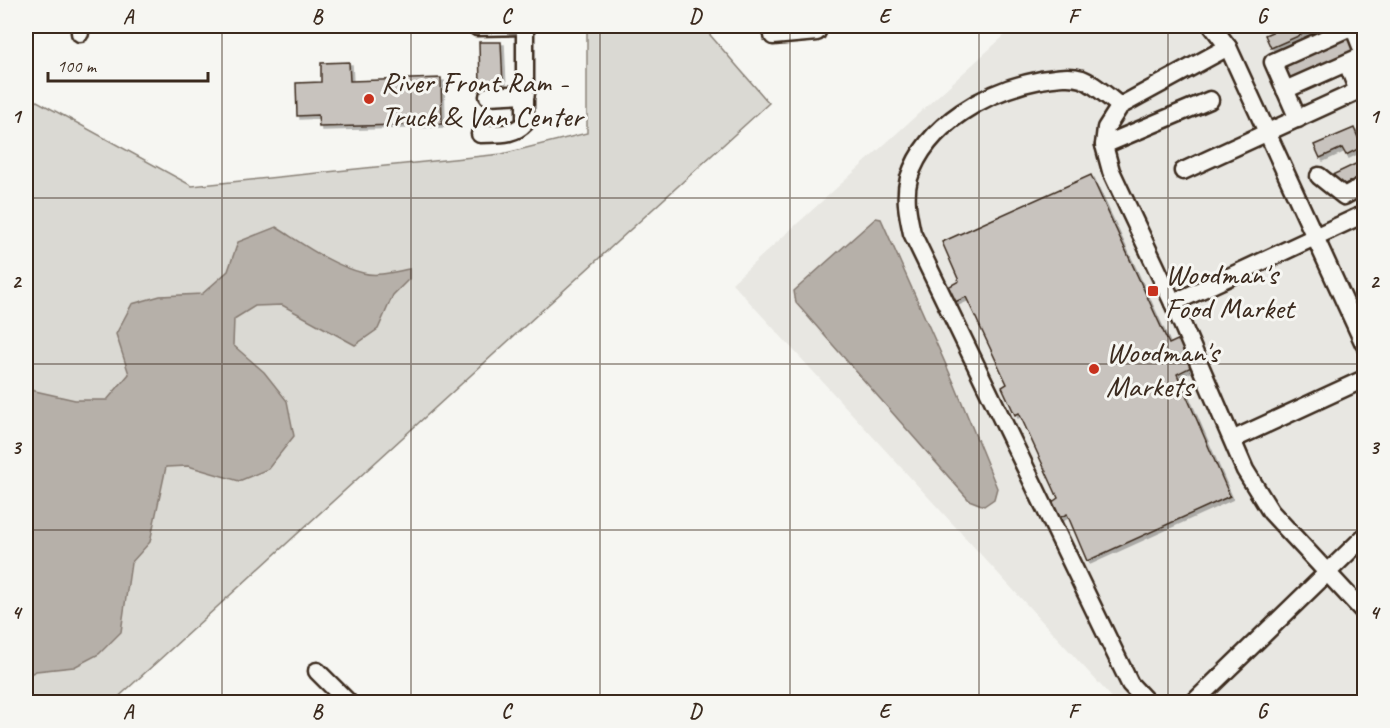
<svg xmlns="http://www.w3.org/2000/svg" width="1390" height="728" viewBox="0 0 1390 728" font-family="Caveat,sans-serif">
  <defs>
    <filter id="shadow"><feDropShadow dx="3" dy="3" stdDeviation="0" flood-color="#0004"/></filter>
  </defs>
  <rect width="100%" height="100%" fill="#f6f6f2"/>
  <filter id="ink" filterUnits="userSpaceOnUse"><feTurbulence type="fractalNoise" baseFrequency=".0167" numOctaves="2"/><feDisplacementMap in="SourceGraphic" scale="12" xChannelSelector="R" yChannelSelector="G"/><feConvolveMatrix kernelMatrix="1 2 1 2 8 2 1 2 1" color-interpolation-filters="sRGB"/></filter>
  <g filter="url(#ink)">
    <polygon fill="#e8e7e2" points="1015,26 1364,26 1364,702 1116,702 732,283"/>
    <polygon fill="#dad9d3" stroke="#8a8278" stroke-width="1.5" points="587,26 704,28 769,103 113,702 26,702 26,95 192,186 502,154 587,133"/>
    <g fill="#b6b0a9" stroke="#857a71" stroke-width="1.5">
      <polygon points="876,218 881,219 954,383 997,488 994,499 984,506 969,500 796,303 794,291"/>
      <path d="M 276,227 C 303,244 331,265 363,273 C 377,277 394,272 409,269 L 409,279 L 393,295 L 378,329 L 355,345 L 282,305 L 255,306 L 234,319 L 233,345 L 264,372 L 287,401 L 294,436 L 268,469 L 239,481 L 188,466 L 166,467 L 150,542 L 131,563 L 121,632 L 99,654 L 74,667 L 36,671 L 26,676 L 26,389 L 75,400 L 107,400 L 129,374 L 116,334 L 132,304 L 160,296 L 202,294 L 228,271 L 238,242 Z"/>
    </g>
    <g fill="#c8c3be" stroke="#3b2a1e" stroke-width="1.5" filter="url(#shadow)">
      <polygon points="1286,26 1321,26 1271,48 1265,35"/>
      <polygon points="1352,35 1358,48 1287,81 1281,68"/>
      <polygon points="479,42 501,42 503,85 480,85"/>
      <polygon points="349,62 350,81 441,78 442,124 319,127 318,115 297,116 296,83 321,82 321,63"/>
      <polygon points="1354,128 1362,147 1346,155 1342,148 1320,158 1314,145"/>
      <polygon points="1364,160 1364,175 1337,188 1328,177"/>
      <polygon points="1091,175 1169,344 1184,337 1197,364 1177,374 1230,496 1087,561 1067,514 1055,520 1048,505 1058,498 1019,413 1015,415 1002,387 1007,384 966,297 955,302 948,287 959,281 942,242"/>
    </g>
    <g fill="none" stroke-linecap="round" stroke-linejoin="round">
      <g stroke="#3b2a1e" stroke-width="21">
        <g id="minor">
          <polyline points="80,26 80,33"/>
          <polyline points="1212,26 1228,47 1364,344"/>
          <polyline points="477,27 525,26"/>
          <polyline points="773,36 817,32"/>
          <polyline points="1228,47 1120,106 1106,128 1104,145 1111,171 1173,303 1245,470 1271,512 1364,612"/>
          <polyline points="1347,63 1358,91"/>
          <polyline points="1285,90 1364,55"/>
          <polyline points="488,96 526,94"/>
          <path d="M 1120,106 C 1108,97 1095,84 1082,79 C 1069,75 1054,78 1041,80 C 988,90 926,124 909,178 C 904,197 908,215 912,233 L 1130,684 L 1147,702"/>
          <polyline points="1298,119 1273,62 1353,26 1364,54"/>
          <path d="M 480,134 C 497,133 513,136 525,123 L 525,26"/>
          <polyline points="1104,145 1210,100"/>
          <polyline points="1183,171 1364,88"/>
          <polyline points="1319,176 1344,196 1364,185"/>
          <polyline points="1173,303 1364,214"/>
          <polyline points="1234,439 1364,379"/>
          <polyline points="317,671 348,702"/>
          <polyline points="1194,702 1364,537"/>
        </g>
      </g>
      <use href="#minor" stroke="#f6f6f2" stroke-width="16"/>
    </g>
  </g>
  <path fill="none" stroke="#3b2a1e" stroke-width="1.5" stroke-opacity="0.55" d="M 222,26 L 222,702M 411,26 L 411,702M 600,26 L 600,702M 790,26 L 790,702M 979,26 L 979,702M 1168,26 L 1168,702M 26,198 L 1364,198M 26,364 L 1364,364M 26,530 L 1364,530"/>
  <g fill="#c8321e" stroke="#f6f6f2" stroke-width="2">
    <circle cx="369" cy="99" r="6"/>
    <rect x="1147" y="285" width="12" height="12" rx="3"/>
    <circle cx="1094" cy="369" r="6"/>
  </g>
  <g text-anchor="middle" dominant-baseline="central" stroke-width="6" stroke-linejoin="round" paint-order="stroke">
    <g font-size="30" fill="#3b2a1e" stroke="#f6f6f2" text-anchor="start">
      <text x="381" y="82">River Front Ram -<tspan x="381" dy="34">Truck &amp; Van Center</tspan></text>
      <text x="1165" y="274">Woodman's<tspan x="1165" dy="34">Food Market</tspan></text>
      <text x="1106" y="352">Woodman's<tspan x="1106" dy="34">Markets</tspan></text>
    </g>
  </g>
  <rect width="1390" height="728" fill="none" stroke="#f6f6f2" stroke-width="66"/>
  <path d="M48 72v9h160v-9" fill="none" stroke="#3b2a1e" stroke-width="3"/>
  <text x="57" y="72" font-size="18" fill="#3b2a1e" stroke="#f6f6f2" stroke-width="4.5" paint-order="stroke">100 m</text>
  <rect x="33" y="33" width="1324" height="662" fill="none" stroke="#3b2a1e" stroke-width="2"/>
  <g font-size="20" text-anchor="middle" font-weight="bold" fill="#3b2a1e">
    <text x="128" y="23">A</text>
    <text x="317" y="23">B</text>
    <text x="506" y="23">C</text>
    <text x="695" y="23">D</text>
    <text x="884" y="23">E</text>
    <text x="1073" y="23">F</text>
    <text x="1262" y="23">G</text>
    <text x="16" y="123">1</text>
    <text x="1374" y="123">1</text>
    <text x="16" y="288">2</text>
    <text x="1374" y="288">2</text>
    <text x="16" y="454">3</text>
    <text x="1374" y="454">3</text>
    <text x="16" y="619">4</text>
    <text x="1374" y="619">4</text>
    <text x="128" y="718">A</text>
    <text x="317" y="718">B</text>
    <text x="506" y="718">C</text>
    <text x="695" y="718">D</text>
    <text x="884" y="718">E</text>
    <text x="1073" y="718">F</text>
    <text x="1262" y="718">G</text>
  </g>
</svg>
